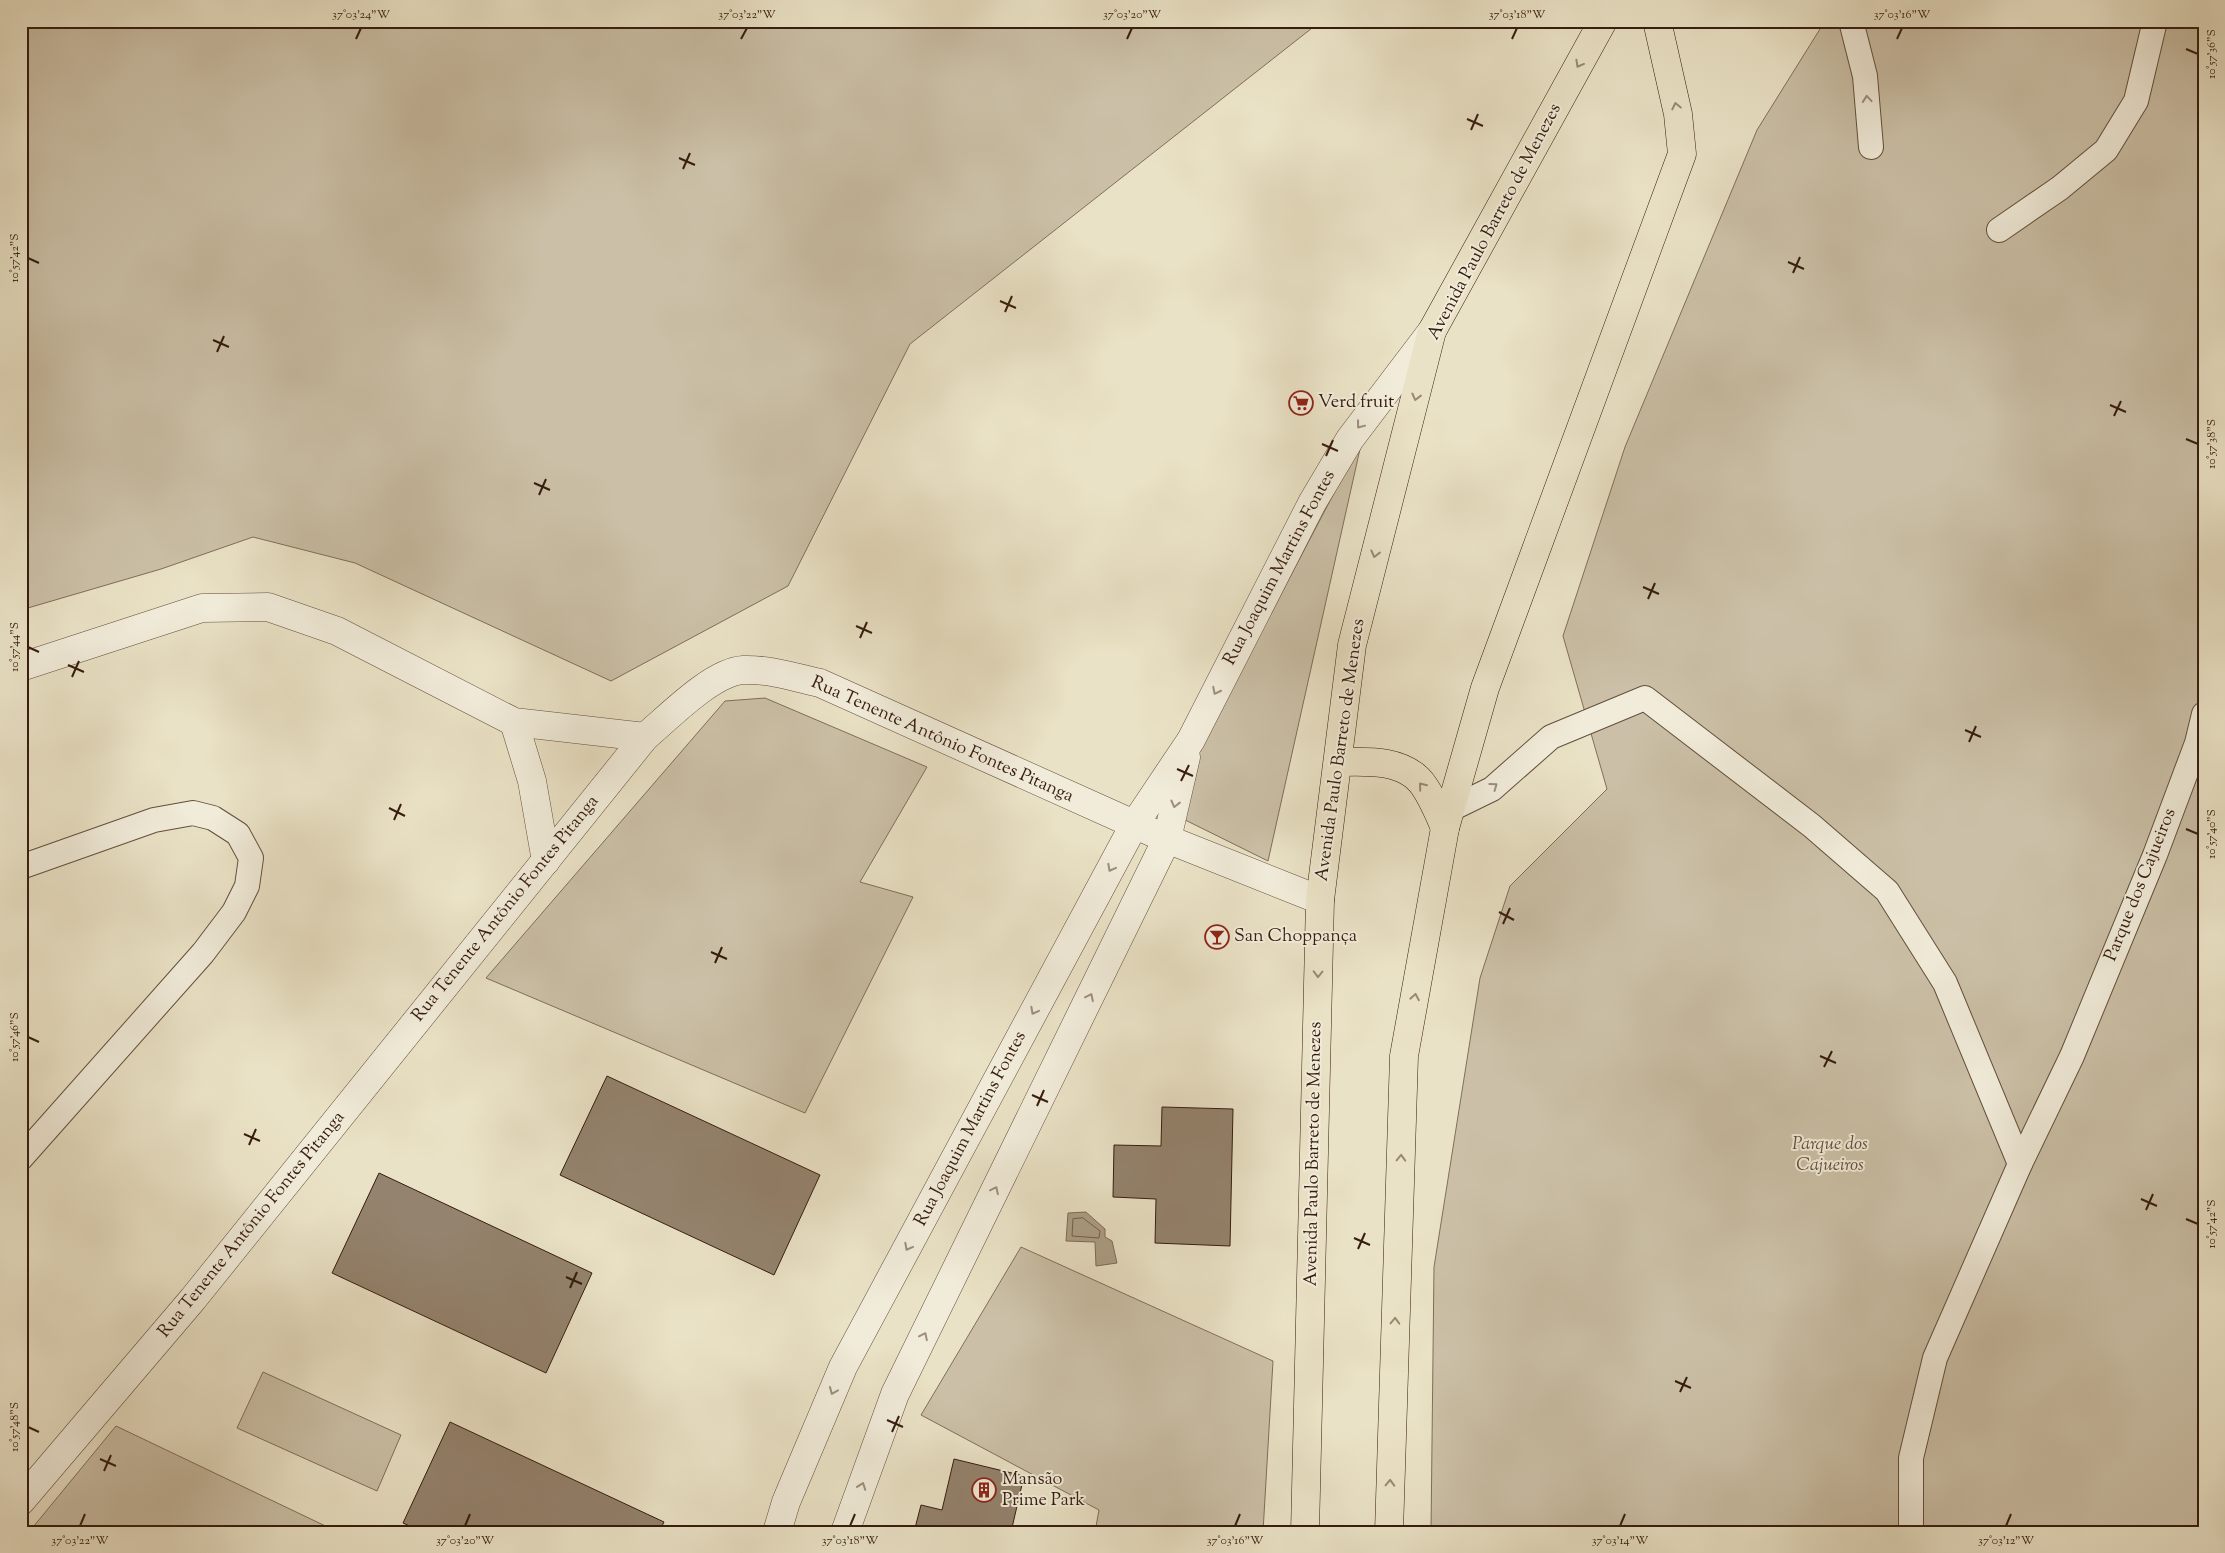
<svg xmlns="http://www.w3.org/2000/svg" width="2225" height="1553" viewBox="0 0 2225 1553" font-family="'Sorts Mill Goudy',serif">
  <rect width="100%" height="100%" fill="#eae2c6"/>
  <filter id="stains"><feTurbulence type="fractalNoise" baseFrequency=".004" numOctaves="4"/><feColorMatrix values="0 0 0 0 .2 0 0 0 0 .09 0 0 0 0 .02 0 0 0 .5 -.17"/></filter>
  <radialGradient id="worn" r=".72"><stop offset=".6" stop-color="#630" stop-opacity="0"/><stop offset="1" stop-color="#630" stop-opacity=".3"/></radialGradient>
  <g fill="#cbc0a7" stroke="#806e5a">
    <polygon points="21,21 1321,21 910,344 788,586 611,681 355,563 253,537 161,569 21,610"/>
    <polygon points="1825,21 2204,21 2204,1532 1431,1532 1434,1267 1480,978 1510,886 1607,789 1563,636 1625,447 1757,130"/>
    <polygon points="1362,440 1268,861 1167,811"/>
    <polygon points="765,698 927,767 860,882 913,897 805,1113 486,978 725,701"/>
    <polygon points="1021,1247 1273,1361 1263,1532 1095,1532 1099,1510 921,1415"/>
    <polygon points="263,1372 401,1435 377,1491 237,1428"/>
    <polygon points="116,1426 338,1532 29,1532"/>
  </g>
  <polygon fill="#ad9f87" stroke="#7d6b57" points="1086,1212 1105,1229 1105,1237 1112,1241 1117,1263 1096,1266 1095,1242 1066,1241 1068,1213"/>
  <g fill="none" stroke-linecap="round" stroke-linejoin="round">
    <polygon stroke="#725e4a" stroke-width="1" points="1083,1218 1100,1231 1099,1238 1072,1236 1073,1219"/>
  </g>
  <g fill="#94836e" stroke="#361c0e">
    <polygon points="607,1076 820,1175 774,1275 560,1175"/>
    <polygon points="1162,1107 1233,1109 1230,1246 1155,1243 1156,1199 1113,1197 1114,1145 1161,1146"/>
    <polygon points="379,1173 592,1273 546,1373 332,1273"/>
    <polygon points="450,1422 664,1522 659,1532 423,1532 403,1523"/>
    <polygon points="954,1459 1024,1476 1011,1532 914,1532 921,1505 942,1510"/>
  </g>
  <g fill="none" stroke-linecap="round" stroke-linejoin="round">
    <g stroke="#634e3c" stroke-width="26">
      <g id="service">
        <polyline points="1851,21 1865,76 1871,147"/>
        <polyline points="1999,230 2060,188 2106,150 2136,101 2155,21"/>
        <polyline points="1451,809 1492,789 1551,737 1645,698 1812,826 1887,891 1945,983 2020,1164"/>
        <polyline points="21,867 154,820 193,813 213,818 238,834 251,858 247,886 234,912 203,953 21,1158"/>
        <polyline points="1911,1532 1911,1458 1935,1358 2020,1164 2072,1056 2155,855 2197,743 2204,714"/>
      </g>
    </g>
    <g stroke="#634e3c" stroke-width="29">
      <g id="minor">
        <polyline points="21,667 202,608 268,607 337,631 514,722 645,737"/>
        <polyline points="514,722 532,781 546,861"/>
        <path d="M 21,1501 L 193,1299 L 645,737 C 669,717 712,672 743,670 C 769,669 794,677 820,683 L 1167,839 L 1320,900"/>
        <polyline points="777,1532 786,1502 843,1367 1134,825 1191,740 1312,503 1350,439 1432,331"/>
        <polyline points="845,1532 895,1394 1167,839 1186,757"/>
      </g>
    </g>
    <g stroke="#361c0e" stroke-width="29">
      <g id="primary">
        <path d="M 1338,762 C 1367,761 1406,759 1424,786 C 1433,799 1439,814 1445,828"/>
        <polyline points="1305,1532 1320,900 1352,645 1432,331 1603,21"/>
        <polyline points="1389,1532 1404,1056 1445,828 1485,688 1682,154 1678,114 1657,21"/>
      </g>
    </g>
    <use href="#service" stroke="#f1ecda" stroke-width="24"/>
    <use href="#minor" stroke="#f1ecda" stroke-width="28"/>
    <use href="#primary" stroke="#eae2c6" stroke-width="28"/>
  </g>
  <defs><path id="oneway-chevron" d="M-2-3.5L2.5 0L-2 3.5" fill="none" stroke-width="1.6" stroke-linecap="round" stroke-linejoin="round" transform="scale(1.25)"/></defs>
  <g stroke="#998973">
    <use href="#oneway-chevron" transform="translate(1579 64) rotate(119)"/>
    <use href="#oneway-chevron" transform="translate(1676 106) rotate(-102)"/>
    <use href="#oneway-chevron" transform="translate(1416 397) rotate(104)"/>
    <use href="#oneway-chevron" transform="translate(1375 554) rotate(104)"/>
    <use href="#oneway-chevron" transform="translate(1422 786) rotate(-129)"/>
    <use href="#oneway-chevron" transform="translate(1318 974) rotate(91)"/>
    <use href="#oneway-chevron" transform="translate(1415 997) rotate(-80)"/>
    <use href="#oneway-chevron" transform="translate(1401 1158) rotate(-88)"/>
    <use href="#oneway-chevron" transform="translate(1395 1321) rotate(-88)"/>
    <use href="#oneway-chevron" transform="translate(1390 1483) rotate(-88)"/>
  </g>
  <g stroke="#9d8e7e">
    <use href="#oneway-chevron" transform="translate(1867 99) rotate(-95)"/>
    <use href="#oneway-chevron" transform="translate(1360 425) rotate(127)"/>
    <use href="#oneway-chevron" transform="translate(1216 691) rotate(117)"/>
    <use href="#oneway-chevron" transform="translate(1494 786) rotate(-36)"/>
    <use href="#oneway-chevron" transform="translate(1175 804) rotate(104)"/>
    <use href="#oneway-chevron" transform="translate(1111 868) rotate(118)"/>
    <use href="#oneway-chevron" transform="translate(1090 997) rotate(-64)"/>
    <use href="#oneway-chevron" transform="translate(1034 1011) rotate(118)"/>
    <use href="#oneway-chevron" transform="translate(995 1190) rotate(-64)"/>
    <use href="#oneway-chevron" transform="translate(908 1247) rotate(118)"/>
    <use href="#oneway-chevron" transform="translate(924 1336) rotate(-64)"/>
    <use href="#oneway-chevron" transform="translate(833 1391) rotate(113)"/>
    <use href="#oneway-chevron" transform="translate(862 1486) rotate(-70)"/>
  </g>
  <path fill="none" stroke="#361c0e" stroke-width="2" d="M 356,39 L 361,28M 741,39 L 747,28M 1127,39 L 1132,28M 1512,39 L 1517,28M 1897,39 L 1902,28M 2186,49 L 2198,54M 1467,119 L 1483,126M 1471,130 L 1478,114M 679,158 L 695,165M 683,169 L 690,153M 28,258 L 39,263M 1788,262 L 1804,269M 1793,273 L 1800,257M 1000,301 L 1016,308M 1005,312 L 1012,296M 213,340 L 229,347M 217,352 L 224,336M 2110,405 L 2126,412M 2114,416 L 2121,401M 2186,439 L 2198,444M 1322,444 L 1338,451M 1326,456 L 1333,440M 534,483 L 550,490M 539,495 L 546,479M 1643,587 L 1659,594M 1648,599 L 1655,583M 856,626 L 872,633M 860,638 L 867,622M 28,647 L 39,652M 68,665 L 84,672M 72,677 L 79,661M 1965,730 L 1981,737M 1969,742 L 1976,726M 1177,769 L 1193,776M 1181,781 L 1189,765M 389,808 L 405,816M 394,820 L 401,804M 2186,829 L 2198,834M 1499,912 L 1514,920M 1503,924 L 1510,908M 711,952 L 727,959M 715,963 L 722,947M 28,1037 L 39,1042M 1820,1056 L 1836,1063M 1824,1067 L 1832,1051M 1032,1095 L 1048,1102M 1037,1106 L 1044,1090M 244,1134 L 260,1141M 249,1145 L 256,1129M 2141,1199 L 2157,1206M 2146,1210 L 2153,1194M 2186,1219 L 2198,1224M 1354,1238 L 1370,1245M 1358,1249 L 1365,1233M 566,1277 L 582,1284M 570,1288 L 577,1272M 1675,1381 L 1691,1388M 1680,1392 L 1687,1377M 887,1420 L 903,1427M 28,1427 L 39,1432M 892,1432 L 899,1416M 100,1459 L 116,1466M 104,1471 L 111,1455M 80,1526 L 85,1514M 465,1526 L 470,1514M 850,1526 L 855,1514M 1235,1526 L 1240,1514M 1620,1526 L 1625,1514M 2006,1526 L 2011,1514"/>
  <defs>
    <g id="supermarket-ring" transform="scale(1.25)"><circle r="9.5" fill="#f1ecda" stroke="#8f2418" stroke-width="1.5"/><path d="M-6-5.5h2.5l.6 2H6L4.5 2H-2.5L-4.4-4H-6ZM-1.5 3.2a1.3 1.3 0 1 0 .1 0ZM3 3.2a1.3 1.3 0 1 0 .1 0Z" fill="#8f2418"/></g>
    <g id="bar-ring" transform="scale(1.25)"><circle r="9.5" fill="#f1ecda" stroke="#8f2418" stroke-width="1.5"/><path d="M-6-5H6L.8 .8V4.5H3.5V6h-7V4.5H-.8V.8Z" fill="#8f2418"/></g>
    <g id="building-ring" transform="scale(1.25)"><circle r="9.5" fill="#f1ecda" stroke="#8f2418" stroke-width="1.5"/><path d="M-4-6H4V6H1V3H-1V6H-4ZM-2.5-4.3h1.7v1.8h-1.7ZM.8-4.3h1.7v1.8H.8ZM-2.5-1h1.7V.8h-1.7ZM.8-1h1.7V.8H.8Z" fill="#8f2418"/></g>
  </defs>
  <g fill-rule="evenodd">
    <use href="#supermarket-ring" x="1301" y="403"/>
    <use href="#bar-ring" x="1217" y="937"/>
    <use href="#building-ring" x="984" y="1490"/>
  </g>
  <g text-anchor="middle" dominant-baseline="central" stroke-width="4" stroke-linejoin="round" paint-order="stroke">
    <g font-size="18" fill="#361c0e" stroke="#f1ecda">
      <text transform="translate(1495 222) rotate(-62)">Avenida Paulo Barreto de Menezes</text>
      <text transform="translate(1280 568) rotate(-62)">Rua Joaquim Martins Fontes</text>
      <text transform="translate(942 740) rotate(24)">Rua Tenente Antônio Fontes Pitanga</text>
      <text transform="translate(1341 750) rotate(-82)">Avenida Paulo Barreto de Menezes</text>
      <text transform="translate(2141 885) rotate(-68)">Parque dos Cajueiros</text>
      <text transform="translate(506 909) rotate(-51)">Rua Tenente Antônio Fontes Pitanga</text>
      <text transform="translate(971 1129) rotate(-62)">Rua Joaquim Martins Fontes</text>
      <text transform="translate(1314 1154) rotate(-89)">Avenida Paulo Barreto de Menezes</text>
      <text transform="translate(252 1225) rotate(-51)">Rua Tenente Antônio Fontes Pitanga</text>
    </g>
    <g font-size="18" fill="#361c0e" stroke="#f1ecda" text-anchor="start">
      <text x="1318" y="403">Verd fruit</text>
      <text x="1234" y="937">San Choppança</text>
      <text x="1002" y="1480">Mansão<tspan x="1002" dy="21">Prime Park</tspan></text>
    </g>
    <g font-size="18" font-style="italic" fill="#634d3c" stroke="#f1ecda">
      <text x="1830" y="1145">Parque dos<tspan x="1830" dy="21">Cajueiros</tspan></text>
    </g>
  </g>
  <rect width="2225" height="1553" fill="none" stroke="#eae2c6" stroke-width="55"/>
  <rect x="28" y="28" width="2170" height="1498" fill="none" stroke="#361c0e" stroke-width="2"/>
  <g font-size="12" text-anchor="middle" fill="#361c0e">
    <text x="361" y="18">37°03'24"W</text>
    <text x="747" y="18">37°03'22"W</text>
    <text x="1132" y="18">37°03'20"W</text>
    <text x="1517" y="18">37°03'18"W</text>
    <text x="1902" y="18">37°03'16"W</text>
    <text transform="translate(2211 54) rotate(-90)" y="4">10°57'36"S</text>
    <text transform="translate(14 258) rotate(-90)" y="4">10°57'42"S</text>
    <text transform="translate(2211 444) rotate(-90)" y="4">10°57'38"S</text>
    <text transform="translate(14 647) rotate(-90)" y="4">10°57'44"S</text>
    <text transform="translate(2211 834) rotate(-90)" y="4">10°57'40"S</text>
    <text transform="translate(14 1037) rotate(-90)" y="4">10°57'46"S</text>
    <text transform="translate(2211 1224) rotate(-90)" y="4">10°57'42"S</text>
    <text transform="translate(14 1427) rotate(-90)" y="4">10°57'48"S</text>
    <text x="80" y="1544">37°03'22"W</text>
    <text x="465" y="1544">37°03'20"W</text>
    <text x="850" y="1544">37°03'18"W</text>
    <text x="1235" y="1544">37°03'16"W</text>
    <text x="1620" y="1544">37°03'14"W</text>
    <text x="2006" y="1544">37°03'12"W</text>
  </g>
  <rect width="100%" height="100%" filter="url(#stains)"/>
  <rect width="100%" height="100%" fill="url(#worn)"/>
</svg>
